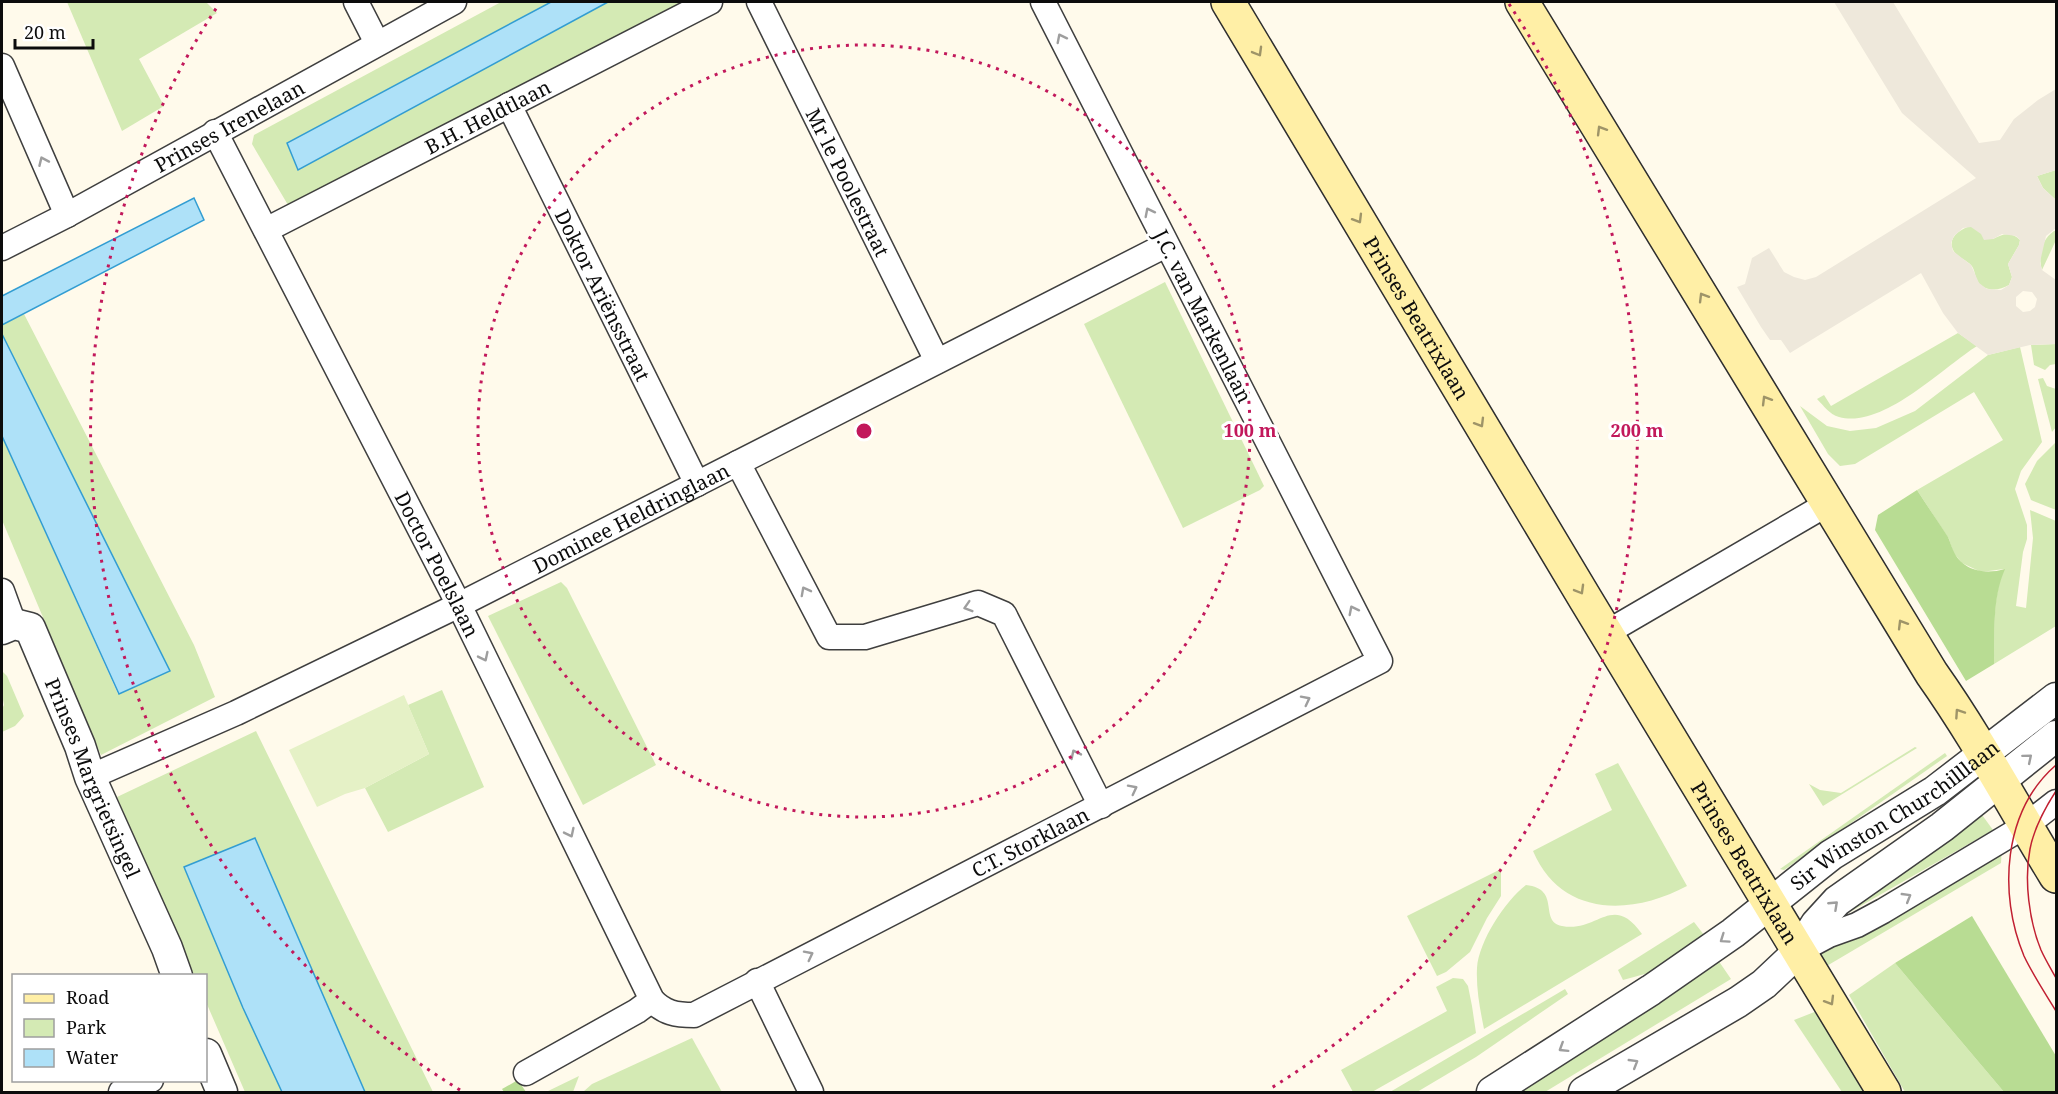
<svg xmlns="http://www.w3.org/2000/svg" width="2058" height="1094" viewBox="0 0 2058 1094" font-family="'Noto Serif',serif">
  <rect width="100%" height="100%" fill="#fffaeb"/>
  <g fill="#d4eab4">
    <polygon points="67,2 206,2 217,13 139,59 164,106 122,131"/>
    <polygon points="501,2 551,2 287,143 297,169 608,2 691,2 288,205 252,144 254,135"/>
    <polygon points="2056,170 2056,200 2043,188 2037,176"/>
    <path d="M 1971,226 L 1993,239 C 2002,234 2011,231 2020,240 L 2019,245 L 2008,264 L 2012,277 L 2009,285 C 2000,290 1986,293 1978,282 C 1975,278 1975,269 1971,265 C 1966,260 1959,258 1955,253 C 1945,240 1959,229 1971,226 Z"/>
    <path d="M 2054,231 L 2056,231 L 2056,240 L 2042,270 C 2038,256 2041,240 2054,231 Z"/>
    <polygon points="1165,282 1264,486 1260,490 1183,528 1084,324"/>
    <polygon points="24,314 194,645 215,697 101,755 2,520 2,436 118,694 170,671 2,334 2,325"/>
    <path d="M 1958,333 L 1977,346 C 1942,368 1883,429 1839,417 C 1829,414 1824,406 1817,399 L 1824,395 L 1831,406 Z"/>
    <polygon points="2056,344 2056,364 2050,365 2045,370 2034,365 2031,345"/>
    <path d="M 2020,347 L 2042,442 L 2021,471 L 2015,489 L 2027,525 L 2027,539 L 2023,552 L 2016,606 L 2026,608 L 2033,538 L 2030,510 L 2056,521 L 2056,626 L 1994,664 C 1995,631 1992,599 2004,569 L 1981,572 L 1962,563 L 1953,552 L 1949,539 L 1917,490 L 2003,440 L 1974,392 L 1855,464 L 1840,466 L 1828,454 L 1800,406 L 1827,426 L 1850,431 L 1876,428 L 1915,411 L 1988,355 Z"/>
    <polygon points="2043,378 2047,386 2056,389 2056,427 2052,432 2038,379"/>
    <polygon points="2056,442 2056,510 2031,500 2025,484 2037,461"/>
    <polygon points="561,582 567,588 656,765 583,805 488,616"/>
    <polygon points="2,671 7,676 24,716 15,726 2,732 2,709 4,705 2,694"/>
    <polygon points="442,690 484,787 388,832 365,788 429,754 408,705"/>
    <polygon points="256,731 433,1092 245,1092 206,1002 206,976 194,975 117,797"/>
    <polygon points="1915,747 1917,748 1823,806 1809,784 1820,790 1841,793"/>
    <polygon points="1945,753 1947,756 1784,870 1780,869"/>
    <path d="M 1618,763 L 1687,886 C 1631,916 1561,917 1533,851 L 1612,810 L 1595,774 Z"/>
    <polygon points="1977,808 1993,830 1836,920"/>
    <polygon points="2002,845 2001,863 1825,967 1820,958 1823,943"/>
    <polygon points="1501,869 1501,896 1487,918 1470,952 1446,972 1437,976 1407,916"/>
    <path d="M 1526,885 C 1562,889 1538,921 1562,926 C 1598,933 1612,892 1642,934 L 1484,1029 C 1480,1009 1476,989 1477,968 C 1479,941 1505,901 1526,885 Z"/>
    <polygon points="1694,922 1704,935 1652,972 1623,980 1618,970"/>
    <polygon points="1718,960 1731,979 1545,1092 1509,1092 1672,995"/>
    <polygon points="1895,963 2004,1092 1905,1092 1849,995"/>
    <polygon points="1453,978 1463,979 1468,986 1472,1006 1476,1033 1372,1092 1353,1092 1341,1070 1447,1011 1436,987"/>
    <polygon points="1565,989 1568,994 1476,1057 1417,1092 1390,1092"/>
    <polygon points="1817,1011 1867,1092 1842,1092 1794,1020"/>
    <polygon points="692,1038 722,1092 583,1092 592,1084"/>
    <polygon points="579,1076 573,1092 546,1092"/>
  </g>
  <g fill="#b8dc93">
    <path d="M 1917,490 C 1927,506 1938,521 1948,537 C 1950,541 1951,546 1953,550 C 1962,571 1985,575 2005,569 C 1992,599 1995,631 1994,664 L 1966,681 L 1875,530 L 1878,515 Z"/>
    <polygon points="1972,916 2056,1056 2056,1092 2004,1092 1895,963"/>
    <polygon points="518,1080 526,1092 504,1092 502,1089"/>
  </g>
  <polygon fill="#e5f1c6" points="404,695 429,754 365,788 345,794 317,807 289,750"/>
  <path fill="#eee8db" fill-rule="evenodd" d="M 1834,2 L 1893,2 L 1979,143 L 2000,140 L 2014,119 L 2038,100 L 2056,89 L 2056,170 L 2037,176 L 2043,188 L 2056,200 L 2056,228 L 2046,236 L 2040,262 L 2042,270 L 2056,280 L 2056,344 L 2030,345 L 1988,355 L 1958,333 L 1943,313 L 1921,273 L 1790,353 L 1781,340 L 1770,340 L 1761,327 L 1737,287 L 1745,284 L 1752,258 L 1769,248 L 1784,272 L 1794,277 L 1805,280 L 1816,277 L 1976,178 L 1902,113 ZM 1971,227 L 1981,234 L 1984,240 L 1993,239 L 2002,234 L 2016,236 L 2020,240 L 2019,245 L 2008,264 L 2012,277 L 2009,285 L 2001,290 L 1987,289 L 1979,283 L 1971,265 L 1953,251 L 1951,243 L 1954,236 L 1963,228 ZM 2023,291 L 2032,292 L 2037,299 L 2035,307 L 2030,311 L 2023,312 L 2016,306 L 2016,297 Z"/>
  <g fill="#aee1f8" stroke="#329dd2" stroke-width="1.5">
    <polygon points="551,2 608,2 298,170 287,143"/>
    <polygon points="194,198 204,220 2,325 2,296"/>
    <polygon points="2,334 170,671 119,694 2,436"/>
    <polygon points="255,838 365,1092 282,1092 243,1008 184,867"/>
  </g>
  <g fill="none" stroke-linecap="round" stroke-linejoin="round">
    <g stroke="#3f3f3f" stroke-width="27">
      <g id="minor">
        <polyline points="356,2 377,43"/>
        <path id="s1" d="M 759,2 L 937,361"/>
        <polyline points="2,66 67,215"/>
        <path id="s2" d="M 509,105 L 697,484"/>
        <path id="s3" d="M 215,132 L 459,605 L 652,1000 C 664,1013 676,1015 694,1015 L 1380,661 L 1043,2"/>
        <path id="s4" d="M 266,230 L 710,2"/>
        <path id="s5" d="M 2,248 L 67,215 L 454,2"/>
        <polyline points="738,463 829,637 865,637 978,603 1004,614 1101,806"/>
        <polyline points="2,591 14,624"/>
        <polyline points="1606,633 1829,503"/>
        <path id="s6" d="M 90,777 L 236,713 L 459,605 L 1166,245"/>
        <polyline points="1799,951 1829,935 1857,925 1883,911 2025,826 2056,802"/>
        <polyline points="757,981 811,1092"/>
        <polyline points="526,1073 637,1011 652,1000"/>
        <polyline points="121,1092 151,1080"/>
      </g>
    </g>
    <g stroke="#3f3f3f" stroke-width="33">
      <g id="tertiary">
        <path id="s7" d="M 2,629 L 14,624 L 30,628 L 80,746 L 90,777 L 167,948 L 177,976"/>
        <polyline points="206,1054 222,1092"/>
        <path id="s8" d="M 1492,1092 L 1651,990 L 1733,933 L 1831,855 L 1935,791 L 2056,698"/>
        <polyline points="1584,1092 1738,1002 1764,984 1799,951 1816,924 1837,901 1942,827 2056,736"/>
      </g>
    </g>
    <g stroke="#2e2e2e" stroke-width="36">
      <g id="secondary">
        <path id="s9" d="M 1228,2 L 1586,600 L 1884,1092"/>
        <path d="M 1522,2 L 1932,674 C 1978,739 2015,809 2056,876"/>
      </g>
    </g>
    <use href="#minor" stroke="#fff" stroke-width="24"/>
    <use href="#tertiary" stroke="#fff" stroke-width="30"/>
    <use href="#secondary" stroke="#ffefa6" stroke-width="33"/>
    <g stroke="#c12032" stroke-width="1.5">
      <path d="M 2056,765 C 2003,811 1998,894 2024,956 C 2033,975 2045,993 2056,1011"/>
      <path d="M 2056,791 C 2045,808 2034,828 2030,849 C 2024,880 2029,921 2041,950 C 2045,959 2051,969 2056,978"/>
    </g>
  </g>
  <defs><path id="oneway-chevron" d="M-2-3.5L2.5 0L-2 3.5" fill="none" stroke-width="1.6" stroke-linecap="round" stroke-linejoin="round" transform="scale(1.5)"/></defs>
  <g stroke="#9e9e9e">
    <use href="#oneway-chevron" transform="translate(1061 38) rotate(-117)"/>
    <use href="#oneway-chevron" transform="translate(43 161) rotate(-114)"/>
    <use href="#oneway-chevron" transform="translate(1149 212) rotate(-117)"/>
    <use href="#oneway-chevron" transform="translate(805 591) rotate(-118)"/>
    <use href="#oneway-chevron" transform="translate(968 607) rotate(163)"/>
    <use href="#oneway-chevron" transform="translate(1353 610) rotate(-117)"/>
    <use href="#oneway-chevron" transform="translate(484 657) rotate(64)"/>
    <use href="#oneway-chevron" transform="translate(1306 700) rotate(-27)"/>
    <use href="#oneway-chevron" transform="translate(1075 754) rotate(-116)"/>
    <use href="#oneway-chevron" transform="translate(2028 758) rotate(-40)"/>
    <use href="#oneway-chevron" transform="translate(1133 789) rotate(-27)"/>
    <use href="#oneway-chevron" transform="translate(570 833) rotate(64)"/>
    <use href="#oneway-chevron" transform="translate(1907 897) rotate(-31)"/>
    <use href="#oneway-chevron" transform="translate(1834 905) rotate(-43)"/>
    <use href="#oneway-chevron" transform="translate(1724 939) rotate(145)"/>
    <use href="#oneway-chevron" transform="translate(809 955) rotate(-27)"/>
    <use href="#oneway-chevron" transform="translate(1563 1048) rotate(148)"/>
    <use href="#oneway-chevron" transform="translate(1634 1063) rotate(-31)"/>
  </g>
  <g stroke="#9e9468">
    <use href="#oneway-chevron" transform="translate(1258 52) rotate(60)"/>
    <use href="#oneway-chevron" transform="translate(1601 130) rotate(-121)"/>
    <use href="#oneway-chevron" transform="translate(1358 219) rotate(59)"/>
    <use href="#oneway-chevron" transform="translate(1703 297) rotate(-121)"/>
    <use href="#oneway-chevron" transform="translate(1766 400) rotate(-121)"/>
    <use href="#oneway-chevron" transform="translate(1480 423) rotate(59)"/>
    <use href="#oneway-chevron" transform="translate(1580 590) rotate(60)"/>
    <use href="#oneway-chevron" transform="translate(1902 624) rotate(-121)"/>
    <use href="#oneway-chevron" transform="translate(1959 713) rotate(-124)"/>
    <use href="#oneway-chevron" transform="translate(1830 1001) rotate(59)"/>
  </g>
  <g fill="none" stroke="#c2185b" stroke-width="3" stroke-dasharray="3 6">
    <circle cx="864" cy="431" r="386"/>
    <path d="M460 1090A773 773 0 0 1 219 4M1509 4A773 773 0 0 1 1268 1090"/>
  </g>
  <g text-anchor="middle" dominant-baseline="central" stroke-width="6" stroke-linejoin="round" paint-order="stroke">
    <g font-size="20" fill="#0c0c0c" stroke="#fff">
      <text stroke="none"><textPath href="#s4" startOffset="249">B.H. Heldtlaan</textPath></text>
      <text stroke="none"><textPath href="#s5" startOffset="258">Prinses Irenelaan</textPath></text>
      <text stroke="none"><textPath href="#s1" startOffset="201">Mr le Poolestraat</textPath></text>
      <text stroke="none"><textPath href="#s2" startOffset="212">Doktor Ariënsstraat</textPath></text>
      <text transform="translate(1203 316) rotate(63)">J.C. van Markenlaan</text>
      <text stroke="none"><textPath href="#s9" startOffset="368">Prinses Beatrixlaan</textPath></text>
      <text stroke="none"><textPath href="#s6" startOffset="600">Dominee Heldringlaan</textPath></text>
      <text stroke="none"><textPath href="#s3" startOffset="486">Doctor Poelslaan</textPath></text>
      <text stroke="none"><textPath href="#s7" startOffset="192">Prinses Margrietsingel</textPath></text>
      <text stroke="none"><textPath href="#s8" startOffset="489">Sir Winston Churchilllaan</textPath></text>
      <text stroke="none"><textPath href="#s3" startOffset="1396">C.T. Storklaan</textPath></text>
      <text stroke="none"><textPath href="#s9" startOffset="1004">Prinses Beatrixlaan</textPath></text>
    </g>
  </g>
  <circle cx="864" cy="431" r="9" fill="#c2185b" stroke="#fff" stroke-width="3"/>
  <g font-size="18" text-anchor="middle" font-weight="bold" fill="#c2185b" stroke="#fff" stroke-width="6" stroke-linejoin="round" paint-order="stroke">
    <text x="1250" y="437">100 m</text>
    <text x="1637" y="437">200 m</text>
  </g>
  <rect width="2058" height="1094" fill="none" stroke="#0c0c0c" stroke-width="6"/>
  <rect x="12" y="974" width="195" height="108" fill="#ffffff" stroke="#9e9e9e" stroke-width="1.5"/>
  <rect x="24" y="994" width="30" height="9" fill="#ffefa6" stroke="#9e9e9e" stroke-width="1.5"/>
  <text x="66" y="1004" font-size="18" fill="#0c0c0c">Road</text>
  <rect x="24" y="1019" width="30" height="18" fill="#d4eab4" stroke="#9e9e9e" stroke-width="1.5"/>
  <text x="66" y="1034" font-size="18" fill="#0c0c0c">Park</text>
  <rect x="24" y="1049" width="30" height="18" fill="#aee1f8" stroke="#9e9e9e" stroke-width="1.5"/>
  <text x="66" y="1064" font-size="18" fill="#0c0c0c">Water</text>
  <path d="M15 39v9h78v-9" fill="none" stroke="#0c0c0c" stroke-width="3"/>
  <text x="24" y="39" font-size="18" fill="#0c0c0c" stroke="#ffffff" stroke-width="4.5" paint-order="stroke">20 m</text>
</svg>
